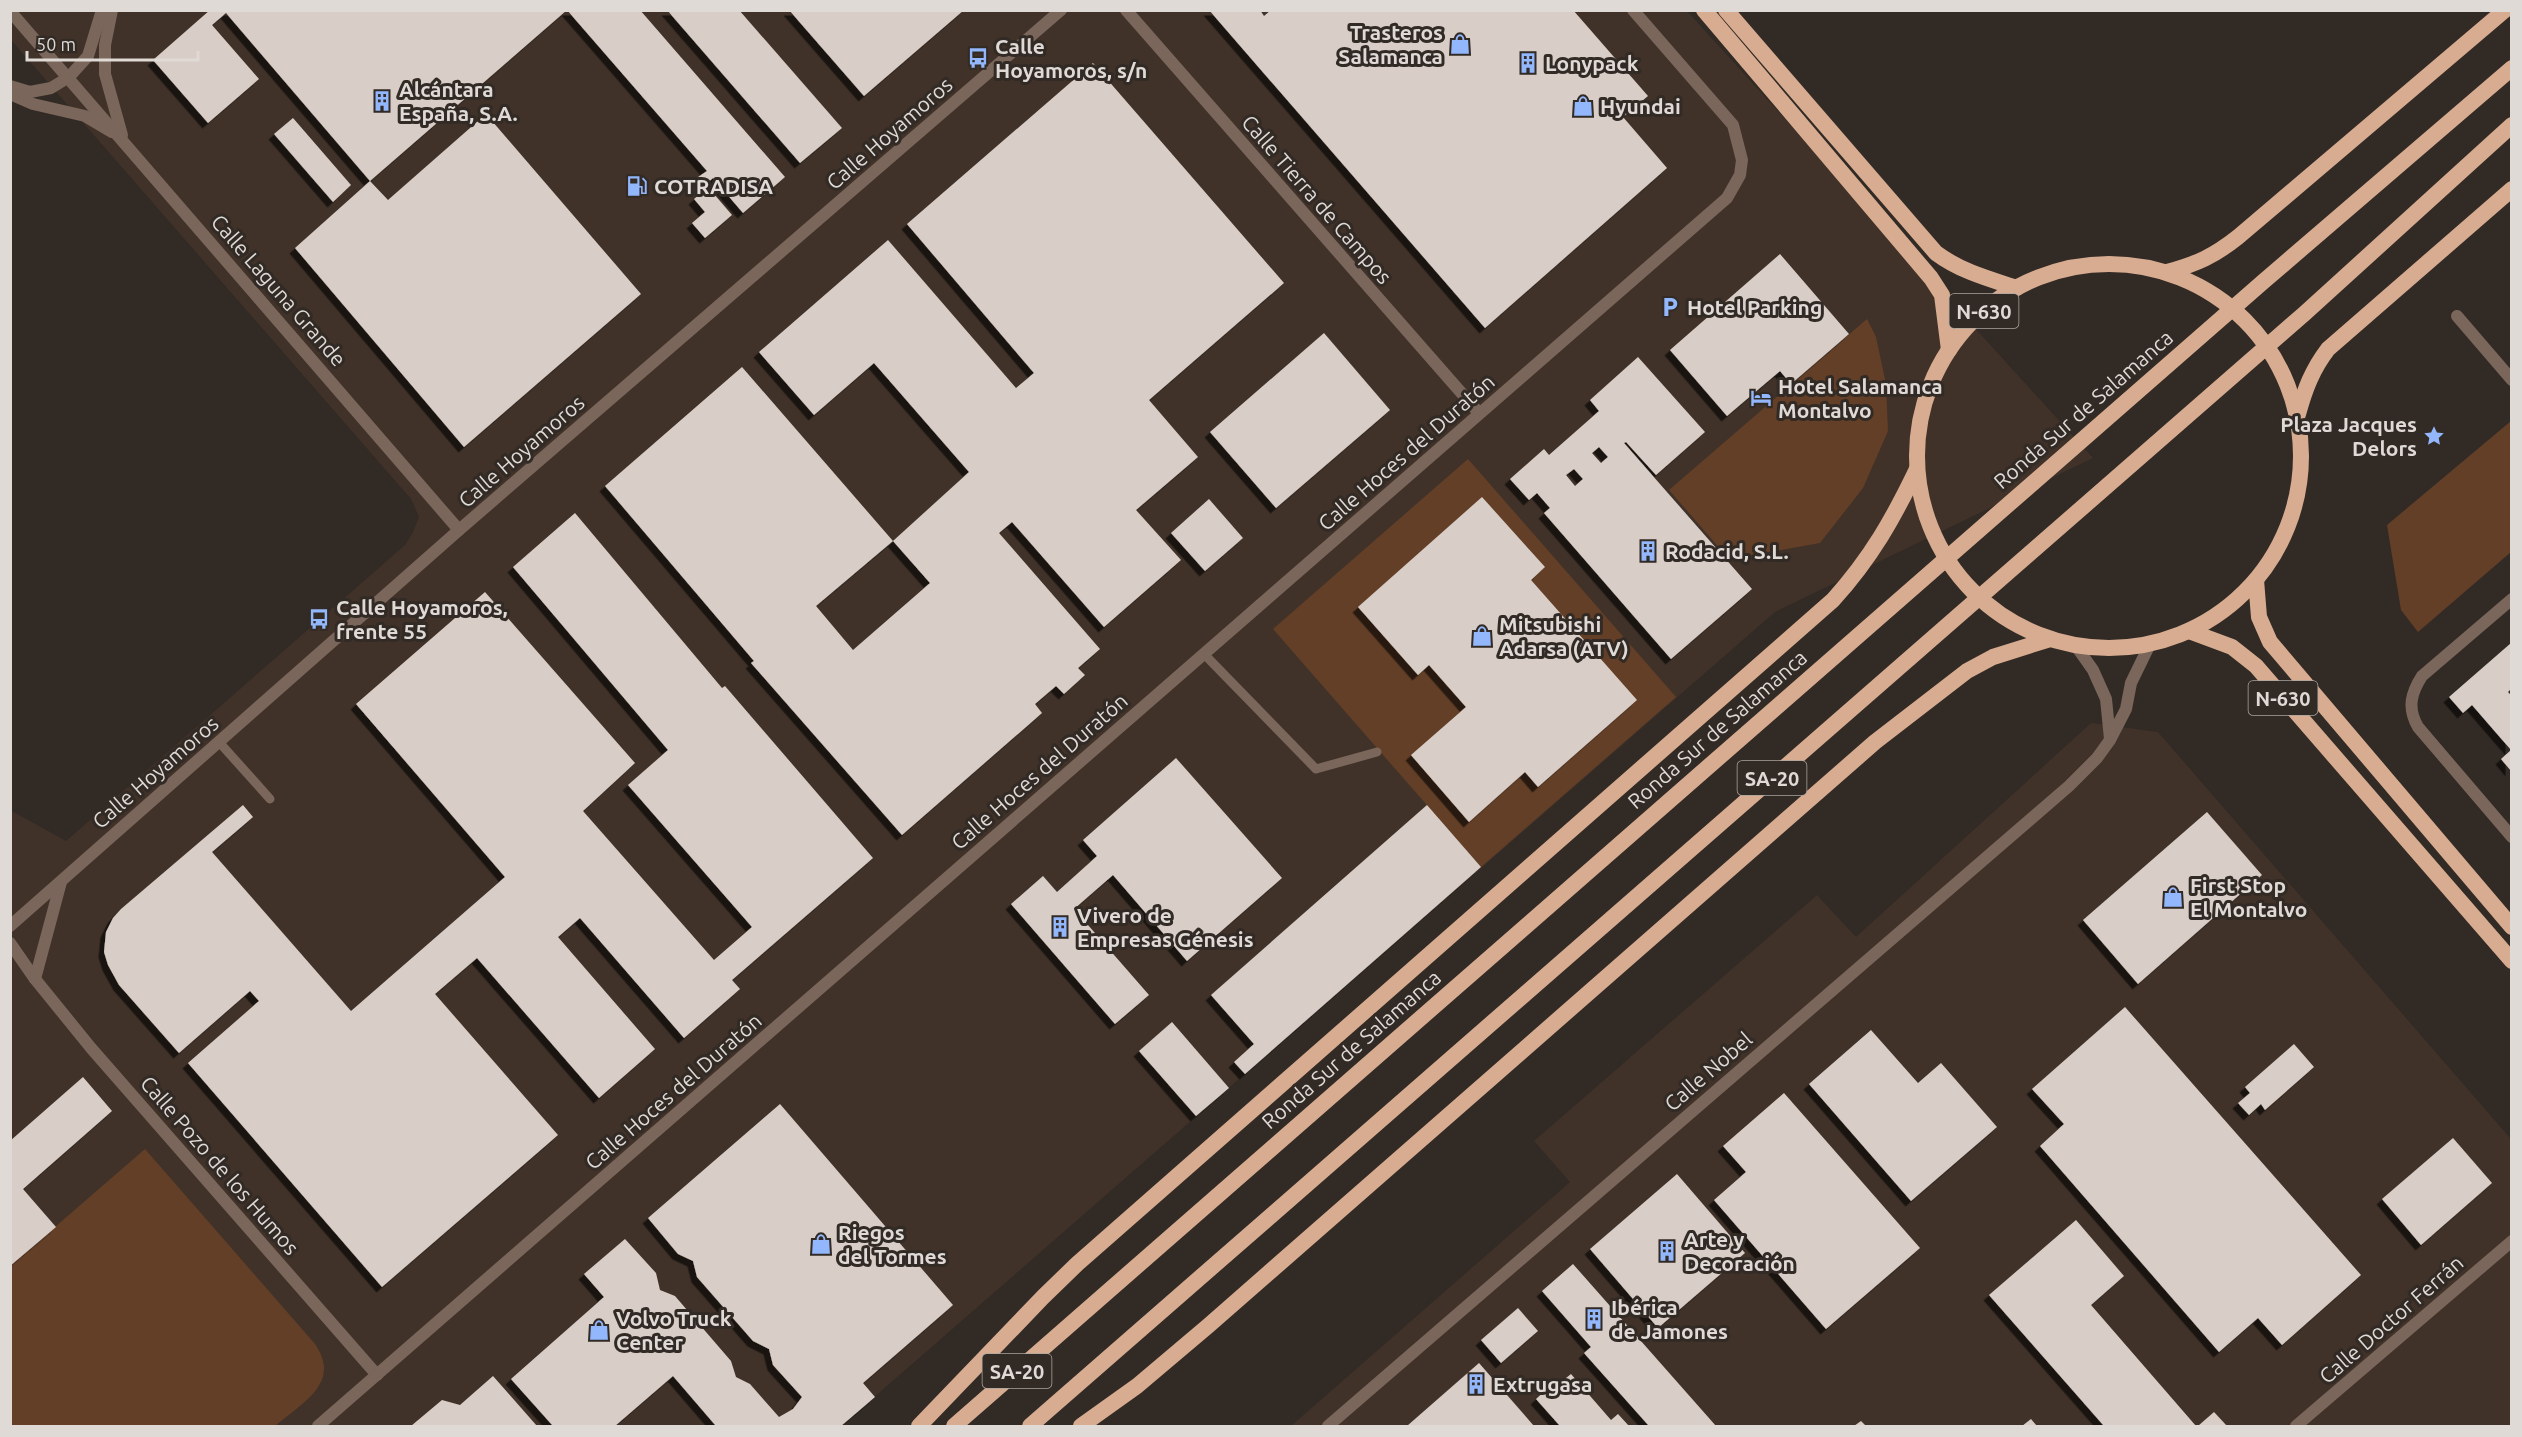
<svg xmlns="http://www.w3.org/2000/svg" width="2522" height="1437" viewBox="0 0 2522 1437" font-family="Ubuntu,sans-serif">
  <defs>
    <filter id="shadow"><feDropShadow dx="-5.5" dy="5.5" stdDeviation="0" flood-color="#0009"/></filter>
  </defs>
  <rect width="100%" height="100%" fill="#322a25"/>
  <g fill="#403229">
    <polygon points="11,11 1687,11 2093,458 1775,612 841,1426 11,1426 10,810 66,841 405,545 413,532 419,517 411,499 11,40"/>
    <polygon points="2091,723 2158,732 2511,1139 2511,1426 1291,1426 1570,1182 1534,1141 1817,895 1856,937"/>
  </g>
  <g fill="#633f27">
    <polygon points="1867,319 1876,337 1886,384 1888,431 1863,488 1820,543 1729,559 1669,490"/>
    <polygon points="2511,421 2511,552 2418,632 2401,610 2387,525"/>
    <polygon points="1468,459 1676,697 1481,867 1273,629"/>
    <path d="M 145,1149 L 315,1344 C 342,1383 302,1403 275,1426 L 11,1426 L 10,1266 Z"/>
  </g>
  <g fill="#d8cdc7" fill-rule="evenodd" filter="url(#shadow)">
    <polygon points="210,10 567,10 370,181 226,13 212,25 259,79 208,123 153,60"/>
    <polygon points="567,10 640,10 785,177 743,213 713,178 705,185 698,177 707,171"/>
    <polygon points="667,10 739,10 842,128 800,163"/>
    <polygon points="789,10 964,10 864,96"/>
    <polygon points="1209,10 1260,10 1264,16 1271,10 1573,10 1648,96 1623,117 1667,168 1485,328"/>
    <polygon points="1093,63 1284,283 1149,400 1198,457 1136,510 1181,560 1104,627 1012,522 999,533 1100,649 1078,668 1085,675 1064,694 1056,686 1035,704 1042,713 902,835 751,663 754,661 605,486 742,367 893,541 816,606 853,650 930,583 893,541 969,472 874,363 814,415 759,352 888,240 1016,388 1034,373 907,224"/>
    <polygon points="486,114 641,294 464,447 295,248 370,181 388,200"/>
    <polygon points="293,118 351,185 333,202 274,134"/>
    <polygon points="708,187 732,215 705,238 692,223 705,212 694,199"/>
    <polygon points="1780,254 1849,334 1791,384 1780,371 1727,416 1670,350"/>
    <polygon points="1324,333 1390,410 1276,508 1210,432"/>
    <path d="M 1638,357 L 1705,432 L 1656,475 L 1626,442 L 1624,443 L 1752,589 L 1671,659 L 1544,513 L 1550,508 L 1537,493 L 1529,500 L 1510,479 L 1544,449 L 1549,455 L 1599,411 L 1590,400 ZM 1599,447 L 1608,457 L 1601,463 L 1592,453 ZM 1574,469 L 1583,479 L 1575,486 L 1566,475 Z"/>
    <polygon points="1482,497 1545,567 1531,580 1637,700 1538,787 1525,772 1469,822 1411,755 1466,707 1429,665 1418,675 1358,607"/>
    <polygon points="1209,499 1243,538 1205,571 1171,533"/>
    <polygon points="575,513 722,688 725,686 873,858 732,980 740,989 684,1038 580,918 558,937 655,1049 599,1098 477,958 435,994 558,1135 382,1287 188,1063 259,1001 250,991 179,1053 119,985 108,965 104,952 106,932 113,918 121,909 243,805 253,817 212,852 351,1011 505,877 356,704 485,592 635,763 583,811 714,960 752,927 628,785 668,750 513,567"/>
    <polygon points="2511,643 2511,689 2508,692 2511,695 2511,771 2501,759 2511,750 2472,705 2463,713 2449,697"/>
    <polygon points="1176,758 1282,878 1187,961 1113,875 1074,909 1149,995 1115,1024 1011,904 1043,876 1057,892 1097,856 1083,840"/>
    <polygon points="1427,805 1481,867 1245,1074 1234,1062 1254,1044 1211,995"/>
    <polygon points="2207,812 2262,875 2138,984 2083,920"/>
    <polygon points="2125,1007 2361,1275 2282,1345 2258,1318 2219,1352 2040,1146 2064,1124 2032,1089"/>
    <polygon points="1172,1022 1229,1088 1196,1116 1139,1051"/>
    <polygon points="1871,1030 1918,1083 1941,1063 1997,1127 1911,1201 1809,1084"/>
    <polygon points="2294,1044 2314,1067 2265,1110 2261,1104 2249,1115 2238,1103 2250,1093 2245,1087"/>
    <polygon points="83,1077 112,1111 23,1189 56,1227 10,1266 10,1141"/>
    <polygon points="1784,1093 1920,1248 1826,1329 1714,1200 1746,1172 1723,1146"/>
    <polygon points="780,1104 953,1305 863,1383 875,1397 841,1426 716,1426 673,1376 615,1426 553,1426 511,1379 604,1297 584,1274 625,1239 656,1273 660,1290 675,1296 731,1361 736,1377 750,1384 779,1417 793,1409 802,1397 773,1365 769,1349 753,1341 697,1277 693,1261 678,1254 648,1218"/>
    <polygon points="2453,1138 2492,1183 2421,1245 2382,1199"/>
    <polygon points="1677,1174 1745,1253 1658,1328 1590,1249"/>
    <polygon points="2076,1220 2124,1276 2091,1305 2196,1426 2104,1426 1989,1295"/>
    <polygon points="1573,1264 1716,1426 1649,1426 1584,1353 1591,1347 1542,1291"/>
    <polygon points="1518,1308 1538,1331 1501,1363 1481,1340"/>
    <polygon points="1479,1363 1534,1426 1407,1426"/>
    <polygon points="1571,1374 1611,1420 1618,1414 1629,1426 1560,1426 1536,1399 1558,1379 1561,1382"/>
    <polygon points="493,1376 537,1426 411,1426 442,1400 460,1405"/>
    <polygon points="2214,1412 2227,1426 2198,1426"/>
    <polygon points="2031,1419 2037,1426 2022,1426"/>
    <polygon points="1861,1421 1866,1426 1854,1426"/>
  </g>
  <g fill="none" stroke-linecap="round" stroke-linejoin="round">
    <g stroke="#7a665a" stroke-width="9">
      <polyline points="1204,654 1316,769 1377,752"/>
      <polyline points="219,742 270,799"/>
    </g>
    <polyline stroke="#7a665a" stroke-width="12" points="2457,316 2512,380"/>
    <g stroke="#7a665a" stroke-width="12">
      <polyline points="112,10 105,45 105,74 122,135"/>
      <polyline points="1126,10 1479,413"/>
      <polyline points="10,11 459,530"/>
      <polyline points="10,86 30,92 51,88 69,77 88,56 102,10"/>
      <polyline points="10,94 33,104 85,116 112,132"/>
      <path d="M 2512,599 L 2422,676 C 2411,693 2407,708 2418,727 L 2512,837"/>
      <polyline points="2076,646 2093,670 2106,699 2110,739"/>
      <polyline points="10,926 459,530 1061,10"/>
      <polyline points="10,943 35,979 91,1048 377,1375"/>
      <polyline points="35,979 61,882"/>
      <polyline points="318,1426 1727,198 1740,175 1742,160 1733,125 1633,10"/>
      <polyline points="1328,1426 2069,786 2097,758 2110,740 2126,709 2131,683 2150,644"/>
      <polyline points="2296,1426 2512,1241"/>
    </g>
    <g stroke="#d8ac90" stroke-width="16">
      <polyline points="1704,10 1931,278 1942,295 1949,350"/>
      <path d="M 1726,10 L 1936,253 C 1960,271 1989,279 2017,288"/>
      <circle cx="2109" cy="456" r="192"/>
      <path d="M 2167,272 C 2197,264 2214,256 2238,237 L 2505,10"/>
      <path d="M 2298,414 C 2305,389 2312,370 2328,349 L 2512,189"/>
      <polyline points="2256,580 2259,617 2270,642 2512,927"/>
      <polyline points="2189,631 2232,647 2256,666 2512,961"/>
      <path d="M 919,1426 L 1043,1297 L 1077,1264 L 1833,600 C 1871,558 1893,519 1917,469"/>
      <polyline points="954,1426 2264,281 2512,68"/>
      <polyline points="1030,1426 2304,314 2512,125"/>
      <polyline points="1081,1426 1137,1386 1208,1326 1875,742 1967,671 1993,657 2050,639"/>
    </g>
  </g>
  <defs>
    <g id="shop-bare" transform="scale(1.62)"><path d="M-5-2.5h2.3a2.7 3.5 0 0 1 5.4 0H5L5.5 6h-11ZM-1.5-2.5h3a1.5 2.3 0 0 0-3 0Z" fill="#93b7fd" stroke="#322a25" stroke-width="2.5" paint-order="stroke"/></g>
    <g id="bus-bare" transform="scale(1.62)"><path d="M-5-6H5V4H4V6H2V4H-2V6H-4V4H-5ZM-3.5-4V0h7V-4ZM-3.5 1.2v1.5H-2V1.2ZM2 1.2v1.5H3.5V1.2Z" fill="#93b7fd" stroke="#322a25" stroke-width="2.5" paint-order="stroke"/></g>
    <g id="building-bare" transform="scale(1.62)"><path d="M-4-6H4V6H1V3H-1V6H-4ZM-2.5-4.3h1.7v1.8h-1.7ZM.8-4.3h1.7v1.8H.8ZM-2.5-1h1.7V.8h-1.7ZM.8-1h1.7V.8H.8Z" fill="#93b7fd" stroke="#322a25" stroke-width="2.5" paint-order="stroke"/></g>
    <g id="fuel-bare" transform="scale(1.62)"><path d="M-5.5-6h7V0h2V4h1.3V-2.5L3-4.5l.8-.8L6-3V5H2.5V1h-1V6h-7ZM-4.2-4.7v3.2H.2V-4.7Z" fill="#93b7fd" stroke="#322a25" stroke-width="2.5" paint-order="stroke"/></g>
    <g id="parking-bare" transform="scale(1.62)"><path d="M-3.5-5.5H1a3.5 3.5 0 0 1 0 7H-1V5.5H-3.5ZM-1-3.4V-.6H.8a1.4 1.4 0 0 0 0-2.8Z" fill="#93b7fd" stroke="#322a25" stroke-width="2.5" paint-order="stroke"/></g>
    <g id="hotel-bare" transform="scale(1.62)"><path d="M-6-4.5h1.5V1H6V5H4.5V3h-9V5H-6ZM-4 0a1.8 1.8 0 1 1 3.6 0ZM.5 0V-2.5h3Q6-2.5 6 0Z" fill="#93b7fd" stroke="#322a25" stroke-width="2.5" paint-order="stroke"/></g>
    <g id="sight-bare" transform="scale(1.62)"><path d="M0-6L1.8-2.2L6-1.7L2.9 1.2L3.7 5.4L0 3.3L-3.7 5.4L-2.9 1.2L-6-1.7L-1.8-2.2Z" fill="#93b7fd" stroke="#322a25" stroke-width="2.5" paint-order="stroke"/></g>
  </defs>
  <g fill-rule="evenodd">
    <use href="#shop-bare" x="1460" y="44"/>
    <use href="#bus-bare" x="978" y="58"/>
    <use href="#building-bare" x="1528" y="63"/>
    <use href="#building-bare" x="382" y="101"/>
    <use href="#shop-bare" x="1583" y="106"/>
    <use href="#fuel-bare" x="637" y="186"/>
    <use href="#parking-bare" x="1670" y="307"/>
    <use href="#hotel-bare" x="1761" y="398"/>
    <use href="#sight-bare" x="2434" y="436"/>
    <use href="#building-bare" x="1648" y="551"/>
    <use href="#bus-bare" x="319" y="619"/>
    <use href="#shop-bare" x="1482" y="636"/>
    <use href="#shop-bare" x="2173" y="897"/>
    <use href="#building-bare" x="1060" y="927"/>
    <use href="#shop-bare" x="821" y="1244"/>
    <use href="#building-bare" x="1667" y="1251"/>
    <use href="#building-bare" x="1594" y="1319"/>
    <use href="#shop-bare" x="599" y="1330"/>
    <use href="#building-bare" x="1476" y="1384"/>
  </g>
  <g text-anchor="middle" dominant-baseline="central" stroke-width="6" stroke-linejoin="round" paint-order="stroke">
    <g fill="#322a25" stroke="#aba5a1" stroke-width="1.5">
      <rect x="1949.5" y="294" width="69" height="34" rx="4.5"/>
      <rect x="2248.5" y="681" width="69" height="34" rx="4.5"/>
      <rect x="1737.5" y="761" width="69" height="34" rx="4.5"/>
      <rect x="982.5" y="1354" width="69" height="34" rx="4.5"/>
    </g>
    <g font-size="20" font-weight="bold" fill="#dfdad6">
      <text x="1984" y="311">N-630</text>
      <text x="2283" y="698">N-630</text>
      <text x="1772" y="778">SA-20</text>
      <text x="1017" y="1371">SA-20</text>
    </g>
    <g font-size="21" font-weight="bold" fill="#dfdad6" stroke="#322a25" text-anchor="start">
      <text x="1443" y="32" text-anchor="end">Trasteros<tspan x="1443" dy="24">Salamanca</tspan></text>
      <text x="995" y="46">Calle<tspan x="995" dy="24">Hoyamoros, s/n</tspan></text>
      <text x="1545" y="63">Lonypack</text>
      <text x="399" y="89">Alcántara<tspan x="399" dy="24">España, S.A.</tspan></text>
      <text x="1600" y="106">Hyundai</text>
      <text x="654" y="186">COTRADISA</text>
      <text x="1687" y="307">Hotel Parking</text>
      <text x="1778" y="386">Hotel Salamanca<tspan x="1778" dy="24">Montalvo</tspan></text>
      <text x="2417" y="424" text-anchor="end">Plaza Jacques<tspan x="2417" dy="24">Delors</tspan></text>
      <text x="1665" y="551">Rodacid, S.L.</text>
      <text x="336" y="607">Calle Hoyamoros,<tspan x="336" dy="24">frente 55</tspan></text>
      <text x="1499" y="624">Mitsubishi<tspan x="1499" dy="24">Adarsa (ATV)</tspan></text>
      <text x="2190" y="885">First Stop<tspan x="2190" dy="24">El Montalvo</tspan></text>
      <text x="1077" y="915">Vivero de<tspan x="1077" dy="24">Empresas Génesis</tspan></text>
      <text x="838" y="1232">Riegos<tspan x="838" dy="24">del Tormes</tspan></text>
      <text x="1684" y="1239">Arte y<tspan x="1684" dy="24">Decoración</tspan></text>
      <text x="1611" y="1307">Ibérica<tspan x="1611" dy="24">de Jamones</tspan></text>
      <text x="616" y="1318">Volvo Truck<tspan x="616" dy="24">Center</tspan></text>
      <text x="1493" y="1384">Extrugasa</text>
    </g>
    <g font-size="21" fill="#dfdad6" stroke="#322a25">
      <text transform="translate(889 133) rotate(-41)">Calle Hoyamoros</text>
      <text transform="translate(1317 199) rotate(49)">Calle Tierra de Campos</text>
      <text transform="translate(279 290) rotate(49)">Calle Laguna Grande</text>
      <text transform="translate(2083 409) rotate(-41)">Ronda Sur de Salamanca</text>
      <text transform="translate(521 451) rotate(-41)">Calle Hoyamoros</text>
      <text transform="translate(1406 452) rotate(-41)">Calle Hoces del Duratón</text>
      <text transform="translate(1717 729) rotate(-41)">Ronda Sur de Salamanca</text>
      <text transform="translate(1039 771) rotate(-41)">Calle Hoces del Duratón</text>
      <text transform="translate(155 772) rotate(-41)">Calle Hoyamoros</text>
      <text transform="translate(1351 1049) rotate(-41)">Ronda Sur de Salamanca</text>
      <text transform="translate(1708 1071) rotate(-41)">Calle Nobel</text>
      <text transform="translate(673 1091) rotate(-41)">Calle Hoces del Duratón</text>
      <text transform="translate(220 1165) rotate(49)">Calle Pozo de los Humos</text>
      <text transform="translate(2391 1319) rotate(-41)">Calle Doctor Ferrán</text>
    </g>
  </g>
  <rect width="2522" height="1437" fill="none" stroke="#dfdad6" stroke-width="24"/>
  <path d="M27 51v9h171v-9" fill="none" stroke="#dfdad6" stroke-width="3"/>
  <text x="36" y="51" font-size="18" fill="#dfdad6" stroke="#322a25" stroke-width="4.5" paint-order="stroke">50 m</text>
</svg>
